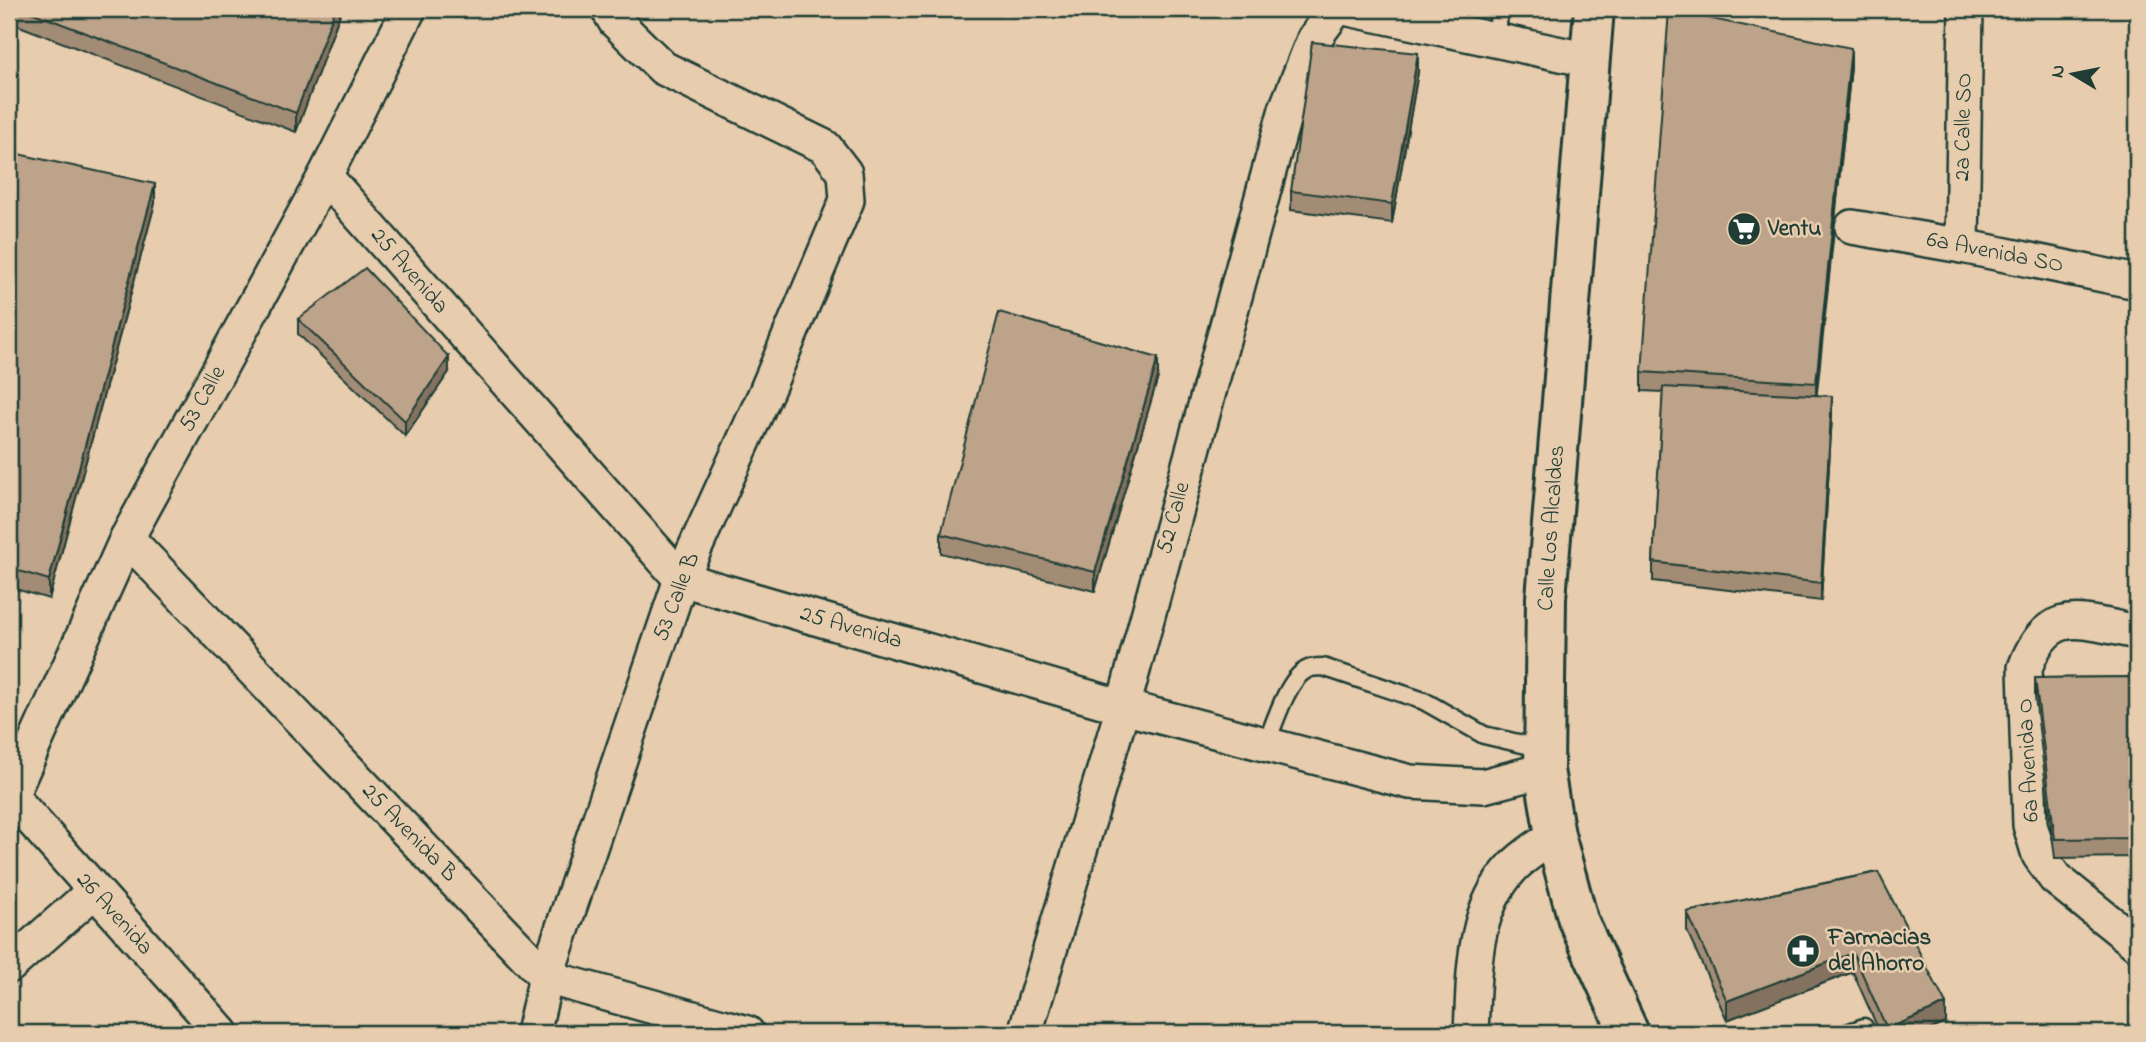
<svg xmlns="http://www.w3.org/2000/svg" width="2146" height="1042" viewBox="0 0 2146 1042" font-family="'Indie Flower',sans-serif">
  <rect width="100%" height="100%" fill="#e7ccae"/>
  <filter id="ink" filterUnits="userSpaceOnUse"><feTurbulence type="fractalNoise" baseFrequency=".0143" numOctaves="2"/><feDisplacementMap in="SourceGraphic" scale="14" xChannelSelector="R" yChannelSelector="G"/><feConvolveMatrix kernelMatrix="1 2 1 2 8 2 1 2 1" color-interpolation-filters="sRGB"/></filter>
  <g filter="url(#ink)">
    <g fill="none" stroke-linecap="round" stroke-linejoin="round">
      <g stroke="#1f3d34" stroke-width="21">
        <g id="service">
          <polyline points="1497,41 1499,9"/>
          <path d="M 1266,744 C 1274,725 1287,680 1306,670 C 1311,667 1318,667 1323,667 L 1424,701 L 1484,735 L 1544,749"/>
          <polyline points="1847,1033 1864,1027"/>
        </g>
      </g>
      <g stroke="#1f3d34" stroke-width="38">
        <g id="minor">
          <polyline points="1349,9 1589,60"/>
          <polyline points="325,176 681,579 1123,707 1410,782 1483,786 1544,770"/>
          <polyline points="1852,227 1962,246 2137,282"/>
          <polyline points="1962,246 1966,9"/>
          <polyline points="127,538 546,977 747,1033"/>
          <path d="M 2137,632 C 2082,622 2049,603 2025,668 L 2030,825 L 2039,855 L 2055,878 L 2137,944"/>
          <polyline points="9,794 222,1033"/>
          <polyline points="11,796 127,538 325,176 409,9"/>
          <polyline points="9,966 93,892"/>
          <polyline points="533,1033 546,977 681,579 766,392 847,200 845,173 825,147 663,68 615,21 608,9"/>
          <polyline points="1025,1033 1123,707 1286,109 1314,39 1336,9"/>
          <path d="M 1471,1033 C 1474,977 1471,912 1512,868 C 1524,855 1541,845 1555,835"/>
        </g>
      </g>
      <g stroke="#1f3d34" stroke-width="44">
        <polyline id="secondary" points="1594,9 1546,598 1544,770 1555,835 1578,920 1629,1033"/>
      </g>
      <use href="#service" stroke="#e7ccae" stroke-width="16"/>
      <use href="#minor" stroke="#e7ccae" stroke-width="33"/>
      <use href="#secondary" stroke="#e7ccae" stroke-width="38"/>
    </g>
    <g fill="#a38c76" stroke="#1f3d34" stroke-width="2">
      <polygon points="9,9 341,9 341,11 296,132 9,22"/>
      <polygon points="1851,67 1816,395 1832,415 1821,601 1653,581 1653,562 1663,392 1642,391 1642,372"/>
      <polygon points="1418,72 1392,223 1291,210 1291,191"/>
      <polygon points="9,152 155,203 49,599 9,587"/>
      <polygon points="298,319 449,372 405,436 298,334"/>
      <polygon points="1158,377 1095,591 941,553 941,534"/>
      <polygon points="2137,677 2137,857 2055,858 2035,697 2035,678"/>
      <polygon points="1878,872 1946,1023 1922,1033 1880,1033 1853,972 1727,1020 1687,931 1687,912"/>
    </g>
    <g fill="#847260" stroke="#1f3d34" stroke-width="2">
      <polygon points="335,9 341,9 341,11 296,132 296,113"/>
      <polygon points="1851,48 1851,67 1816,402 1816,383"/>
      <polygon points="1418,53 1418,72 1392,223 1392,204"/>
      <polygon points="155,184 155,203 49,599 49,580"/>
      <polygon points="449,357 449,372 405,436 405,421"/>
      <polygon points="1158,358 1158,377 1095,591 1095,572"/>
      <polygon points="1832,396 1832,415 1821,601 1821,583"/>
      <polygon points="1853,953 1853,972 1727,1020 1727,1001"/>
      <polygon points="1946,1004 1946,1023 1922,1033 1887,1033 1887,1029"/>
    </g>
    <g fill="#bda389" stroke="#1f3d34" stroke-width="2">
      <polygon points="23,9 335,9 296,113"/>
      <polygon points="1669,10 1851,48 1816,383 1642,372"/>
      <polygon points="1312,42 1418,53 1392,204 1291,191"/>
      <polygon points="9,152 155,184 49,580 9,568"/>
      <polygon points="365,268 449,357 405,421 298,319"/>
      <polygon points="999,312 1158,358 1095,572 941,534"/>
      <polygon points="1663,387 1832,396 1821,583 1653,562"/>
      <polygon points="2137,677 2137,838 2055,839 2035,678"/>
      <polygon points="1878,872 1946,1004 1887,1029 1853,953 1727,1001 1687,912"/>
    </g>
  </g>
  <defs>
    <g id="supermarket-disc" transform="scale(1.75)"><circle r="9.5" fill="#1f3d34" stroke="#e7ccae"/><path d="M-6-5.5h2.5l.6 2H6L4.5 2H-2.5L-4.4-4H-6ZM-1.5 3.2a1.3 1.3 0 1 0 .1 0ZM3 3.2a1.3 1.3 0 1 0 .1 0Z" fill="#fff"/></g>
    <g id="pharmacy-disc" transform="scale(1.75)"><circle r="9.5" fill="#1f3d34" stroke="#e7ccae"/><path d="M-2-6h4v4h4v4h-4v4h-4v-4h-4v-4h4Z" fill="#fff"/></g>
  </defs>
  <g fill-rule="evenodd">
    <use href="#supermarket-disc" x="1744" y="229"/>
    <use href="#pharmacy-disc" x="1803" y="951"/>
  </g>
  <g text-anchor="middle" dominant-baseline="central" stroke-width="5" stroke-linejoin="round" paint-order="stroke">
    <g font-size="23" fill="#1f3d34" stroke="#e7ccae">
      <text transform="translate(1964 127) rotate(-89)">2a Calle SO</text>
      <text transform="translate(1995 253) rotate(11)">6a Avenida SO</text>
      <text transform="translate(409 271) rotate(49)">25 Avenida</text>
      <text transform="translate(203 399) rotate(-61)">53 Calle</text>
      <text transform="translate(1174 518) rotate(-75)">52 Calle</text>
      <text transform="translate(1552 528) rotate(-86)">Calle Los Alcaldes</text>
      <text transform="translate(677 597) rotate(-69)">53 Calle B</text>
      <text transform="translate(851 628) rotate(16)">25 Avenida</text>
      <text transform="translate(2029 760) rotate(-93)">6a Avenida O</text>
      <text transform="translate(409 833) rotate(46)">25 Avenida B</text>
      <text transform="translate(114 914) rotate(48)">26 Avenida</text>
    </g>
    <g font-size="23" font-weight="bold" fill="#1f3d34" stroke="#e7ccae" text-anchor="start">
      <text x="1768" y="229">Ventu</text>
      <text x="1828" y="938">Farmacias<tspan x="1828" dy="26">del Ahorro</tspan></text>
    </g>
  </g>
  <rect width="2146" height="1042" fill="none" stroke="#e7ccae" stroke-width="35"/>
  <rect x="18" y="18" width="2111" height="1007" fill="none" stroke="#1f3d34" stroke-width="2.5" filter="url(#ink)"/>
  <g transform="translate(2073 74) rotate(280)" stroke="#e7ccae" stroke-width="5" paint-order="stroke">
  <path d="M0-5L12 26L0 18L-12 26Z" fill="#1f3d34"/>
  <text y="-10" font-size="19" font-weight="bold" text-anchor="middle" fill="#1f3d34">N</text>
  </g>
</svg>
